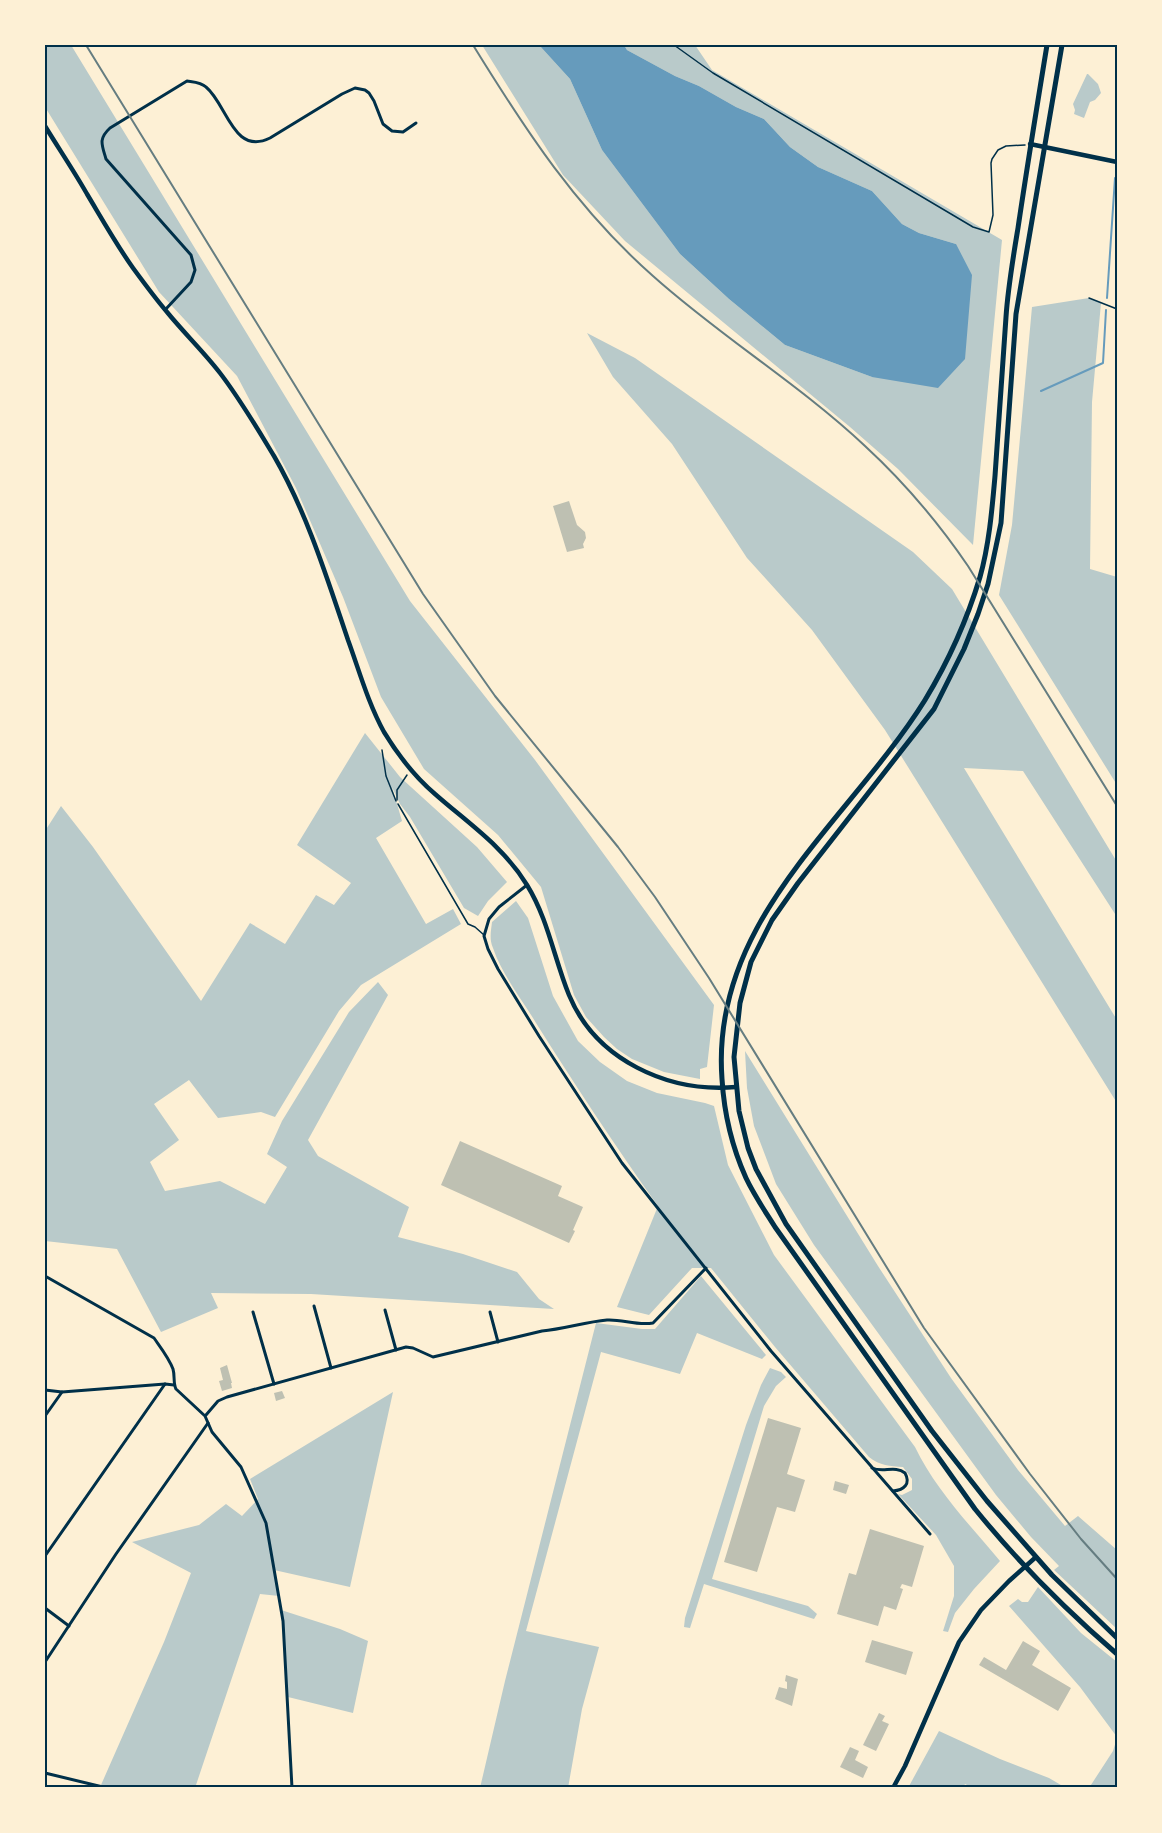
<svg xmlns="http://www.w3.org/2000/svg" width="1162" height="1833" viewBox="0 0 1162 1833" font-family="'IBM Plex Sans',sans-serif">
  <rect width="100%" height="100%" fill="#fdf0d5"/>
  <g fill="#b9caca">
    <polygon points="45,45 71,45 410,601 535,760 714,1005 707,1067 700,1069 700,1079 664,1072 632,1059 617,1049 604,1037 586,1017 574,995 541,887 498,835 424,769 381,697 343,597 296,488 237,376 159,292 45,107"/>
    <polygon points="482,45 539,45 570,79 602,150 680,254 729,299 785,345 872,377 956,244 919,233 902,224 872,191 818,167 790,147 764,119 736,107 699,86 675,76 627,50 624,45 695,45 712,70 1002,240 973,545 898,469 850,427 625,241 563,175"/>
    <polygon points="1087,74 1088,74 1098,84 1101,93 1095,100 1090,102 1084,118 1074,114 1075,110 1073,104"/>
    <polygon points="1089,298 1101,303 1092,402 1090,569 1117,577 1117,785 999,595 1012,525 1032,307"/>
    <polygon points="587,333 635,358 913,552 952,589 1117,862 1117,917 1023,771 964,768 1117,1020 1117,1103 885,730 812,630 747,558 672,444 613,377"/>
    <polygon points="365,733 400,777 477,847 507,882 488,901 478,916 464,908 410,817 400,804 392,787 402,821 376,838 426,924 453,909 461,924 361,985 339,1011 275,1117 261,1112 218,1118 189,1080 154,1104 179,1140 150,1162 165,1191 220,1181 265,1204 287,1167 267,1154 282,1121 349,1012 378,982 388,995 308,1140 318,1156 409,1207 398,1237 463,1254 517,1272 539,1299 554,1309 311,1294 211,1293 218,1308 161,1332 117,1249 45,1241 45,831 61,806 93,847 201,1001 250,923 285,944 316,895 334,905 351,883 297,845"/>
    <path d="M 516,901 L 528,918 L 553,996 L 578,1041 L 600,1062 L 627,1081 L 657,1093 L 705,1103 L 714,1106 L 728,1165 L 774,1255 L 915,1447 C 935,1489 970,1525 1000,1561 L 974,1589 L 955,1613 L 948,1632 L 943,1631 L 954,1596 L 954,1566 L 936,1535 L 898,1494 L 902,1495 L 912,1490 L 912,1479 L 903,1467 C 890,1466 880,1466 869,1457 L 775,1347 L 711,1268 L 692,1268 L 649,1315 L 617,1307 L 658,1206 C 615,1146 575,1085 536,1023 C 522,999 502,975 493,948 C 489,939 491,931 492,922 Z"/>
    <polygon points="745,1051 878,1266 951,1378 1018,1470 1065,1526 1078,1516 1117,1550 1117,1629 1054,1570 1059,1566 1031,1537 996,1495 814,1245 776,1184 754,1126 747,1088"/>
    <polygon points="701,1276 766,1355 762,1359 697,1333 680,1374 601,1352 526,1631 599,1647 582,1709 568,1788 480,1788 505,1681 596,1323 642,1329 655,1329"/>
    <polygon points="770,1368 781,1372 786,1377 776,1386 764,1406 712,1579 808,1606 817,1614 814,1619 704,1584 690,1628 684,1627 685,1618 746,1425 761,1385"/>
    <polygon points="393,1392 350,1587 274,1570 279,1596 260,1594 195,1788 110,1788 101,1785 164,1642 191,1573 132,1542 199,1525 226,1504 242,1516 258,1499 250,1479"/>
    <polygon points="1038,1587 1081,1633 1117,1662 1117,1737 1080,1687 1009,1606 1018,1599 1022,1602 1028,1602"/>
    <polygon points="281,1610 340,1629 368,1641 353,1713 288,1697"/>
    <polygon points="939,1731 1000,1759 1049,1778 1066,1788 1016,1788 1011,1786 1009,1788 973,1788 965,1784 963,1788 908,1788"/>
    <polygon points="1117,1738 1117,1788 1089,1788 1113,1751"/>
  </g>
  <polygon fill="#669bbc" points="539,45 624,45 627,50 675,76 699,86 736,107 764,119 790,147 818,167 872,191 902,224 919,233 956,244 972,275 965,359 938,388 872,377 785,345 729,299 680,254 602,150 570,79"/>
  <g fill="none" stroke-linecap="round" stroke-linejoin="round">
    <g stroke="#669bbc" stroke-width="2">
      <polyline points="1107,298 1115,178"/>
      <polyline points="1041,391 1103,363 1106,310"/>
    </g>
  </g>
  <g fill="#bec0b2">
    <polygon points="569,501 577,525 585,532 586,538 583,544 584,548 567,552 553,506"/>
    <polygon points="460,1141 562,1186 558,1196 583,1207 573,1230 575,1231 569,1243 441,1185"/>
    <polygon points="227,1365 232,1383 231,1383 232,1388 222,1391 219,1381 223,1380 220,1368"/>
    <polygon points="282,1391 285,1398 276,1401 274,1393"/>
    <polygon points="768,1418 801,1428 787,1474 805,1480 795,1512 777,1507 757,1572 724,1562"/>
    <polygon points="835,1481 849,1485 846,1494 833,1490"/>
    <polygon points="870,1529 924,1546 912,1587 902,1584 900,1588 903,1589 896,1610 884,1606 878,1626 837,1614 849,1573 856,1575"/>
    <polygon points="872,1640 913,1652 906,1675 865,1662"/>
    <polygon points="1023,1641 1040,1651 1032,1665 1071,1688 1058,1711 979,1665 984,1657 1006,1670"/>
    <polygon points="786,1675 798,1679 792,1706 775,1699 779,1687 787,1689 787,1682 785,1681"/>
    <polygon points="879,1713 885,1716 882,1721 889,1724 876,1751 863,1745"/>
    <polygon points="850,1747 859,1751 855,1760 868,1767 863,1778 840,1767"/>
  </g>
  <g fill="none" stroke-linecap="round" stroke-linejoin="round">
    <g stroke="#003049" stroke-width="1.5">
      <polyline points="674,45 713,73 973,227 989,232 993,215 991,163 992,159 998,150 1006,146 1025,145"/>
      <polyline points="382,750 386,776 396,801"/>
      <polyline points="397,800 397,790 407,775"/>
    </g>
    <g stroke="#003049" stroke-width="1.5">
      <polyline points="1089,298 1117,309"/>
      <polyline points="398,804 468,924 475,927 484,935"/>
    </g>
    <g stroke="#003049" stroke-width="3">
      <path d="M 165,310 L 191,282 L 195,270 L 191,255 L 106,159 C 102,145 98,139 110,128 L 187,81 C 194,82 201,82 206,87 C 227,104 233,156 270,138 L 342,94 L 355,88 L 365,90 L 369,93 L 374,101 L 383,124 L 392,131 L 403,132 L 416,123"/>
      <polyline points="527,885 499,907 489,919 484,936 488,949 498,969 539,1036 622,1163 771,1351 930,1534"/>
      <path d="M 45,1276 L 154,1338 C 161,1348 169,1358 173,1369 C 175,1376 173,1383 176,1389 L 205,1416 L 212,1432 L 241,1467 L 266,1523 L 283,1621 L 292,1788"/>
      <polyline points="314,1306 331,1368"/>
      <polyline points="385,1310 396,1350"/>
      <polyline points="253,1312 274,1384"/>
      <polyline points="490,1312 498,1342"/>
      <polyline points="45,1390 62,1392 165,1384 174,1385"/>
      <path d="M 206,1415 L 218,1401 L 227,1397 L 406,1347 L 413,1348 L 433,1357 L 542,1331 C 564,1329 585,1322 607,1320 C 622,1319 637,1326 653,1323 L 706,1268"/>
      <polyline points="45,1416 62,1392"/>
      <path d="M 872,1468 C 883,1473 895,1465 905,1473 C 911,1484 904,1490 893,1491"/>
      <polyline points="45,1556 165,1384"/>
      <polyline points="45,1608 69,1626"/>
      <polyline points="45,1662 116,1554 208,1423"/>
      <polyline points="45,1773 107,1788"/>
    </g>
    <g stroke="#003049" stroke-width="4.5">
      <path d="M 45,126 C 59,149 74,171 87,194 C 102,219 116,244 133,268 C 144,283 155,298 167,312 C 184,333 204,352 220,373 C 240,399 257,428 274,456 C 307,513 327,578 348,640 C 359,670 368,703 384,732 C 398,755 415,777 435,794 C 469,824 503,846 527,885 C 548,919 554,958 569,995 C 596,1060 668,1093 736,1087"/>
      <polyline points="1030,144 1117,162"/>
    </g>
    <polyline stroke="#003049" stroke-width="4.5" points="893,1788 905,1766 959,1642 981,1610 1009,1581 1036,1557"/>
    <g stroke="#003049" stroke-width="5">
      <path d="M 1047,45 C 1037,106 1027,167 1018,228 C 1013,258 1008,287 1006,317 C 1002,370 999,423 995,476 C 992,510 989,545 980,577 C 967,620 948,662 925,700 C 849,822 710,919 722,1079 C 724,1112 732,1147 746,1178 C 754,1195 765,1211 775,1227 L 975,1509 C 1018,1562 1066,1610 1117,1654"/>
      <polyline points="1062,45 1016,314 1001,523 988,584 978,614 964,649 934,709 798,883 772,920 751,962 740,1003 734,1057 739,1111 748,1148 756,1169 786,1224 932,1431 987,1501 1052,1575 1117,1638"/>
    </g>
    <g stroke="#657d81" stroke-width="2">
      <polyline points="86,45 423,594 495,696 618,847 655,897 709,978 924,1328 1030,1474 1081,1539 1117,1579"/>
      <path d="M 473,45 C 526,131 577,209 653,276 C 721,337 799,384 865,446 C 904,482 938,522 968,566 L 1117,806"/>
    </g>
  </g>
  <rect width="1162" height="1833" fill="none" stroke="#fdf0d5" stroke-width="93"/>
  <rect x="46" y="46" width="1070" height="1740" fill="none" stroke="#003049" stroke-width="2"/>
</svg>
